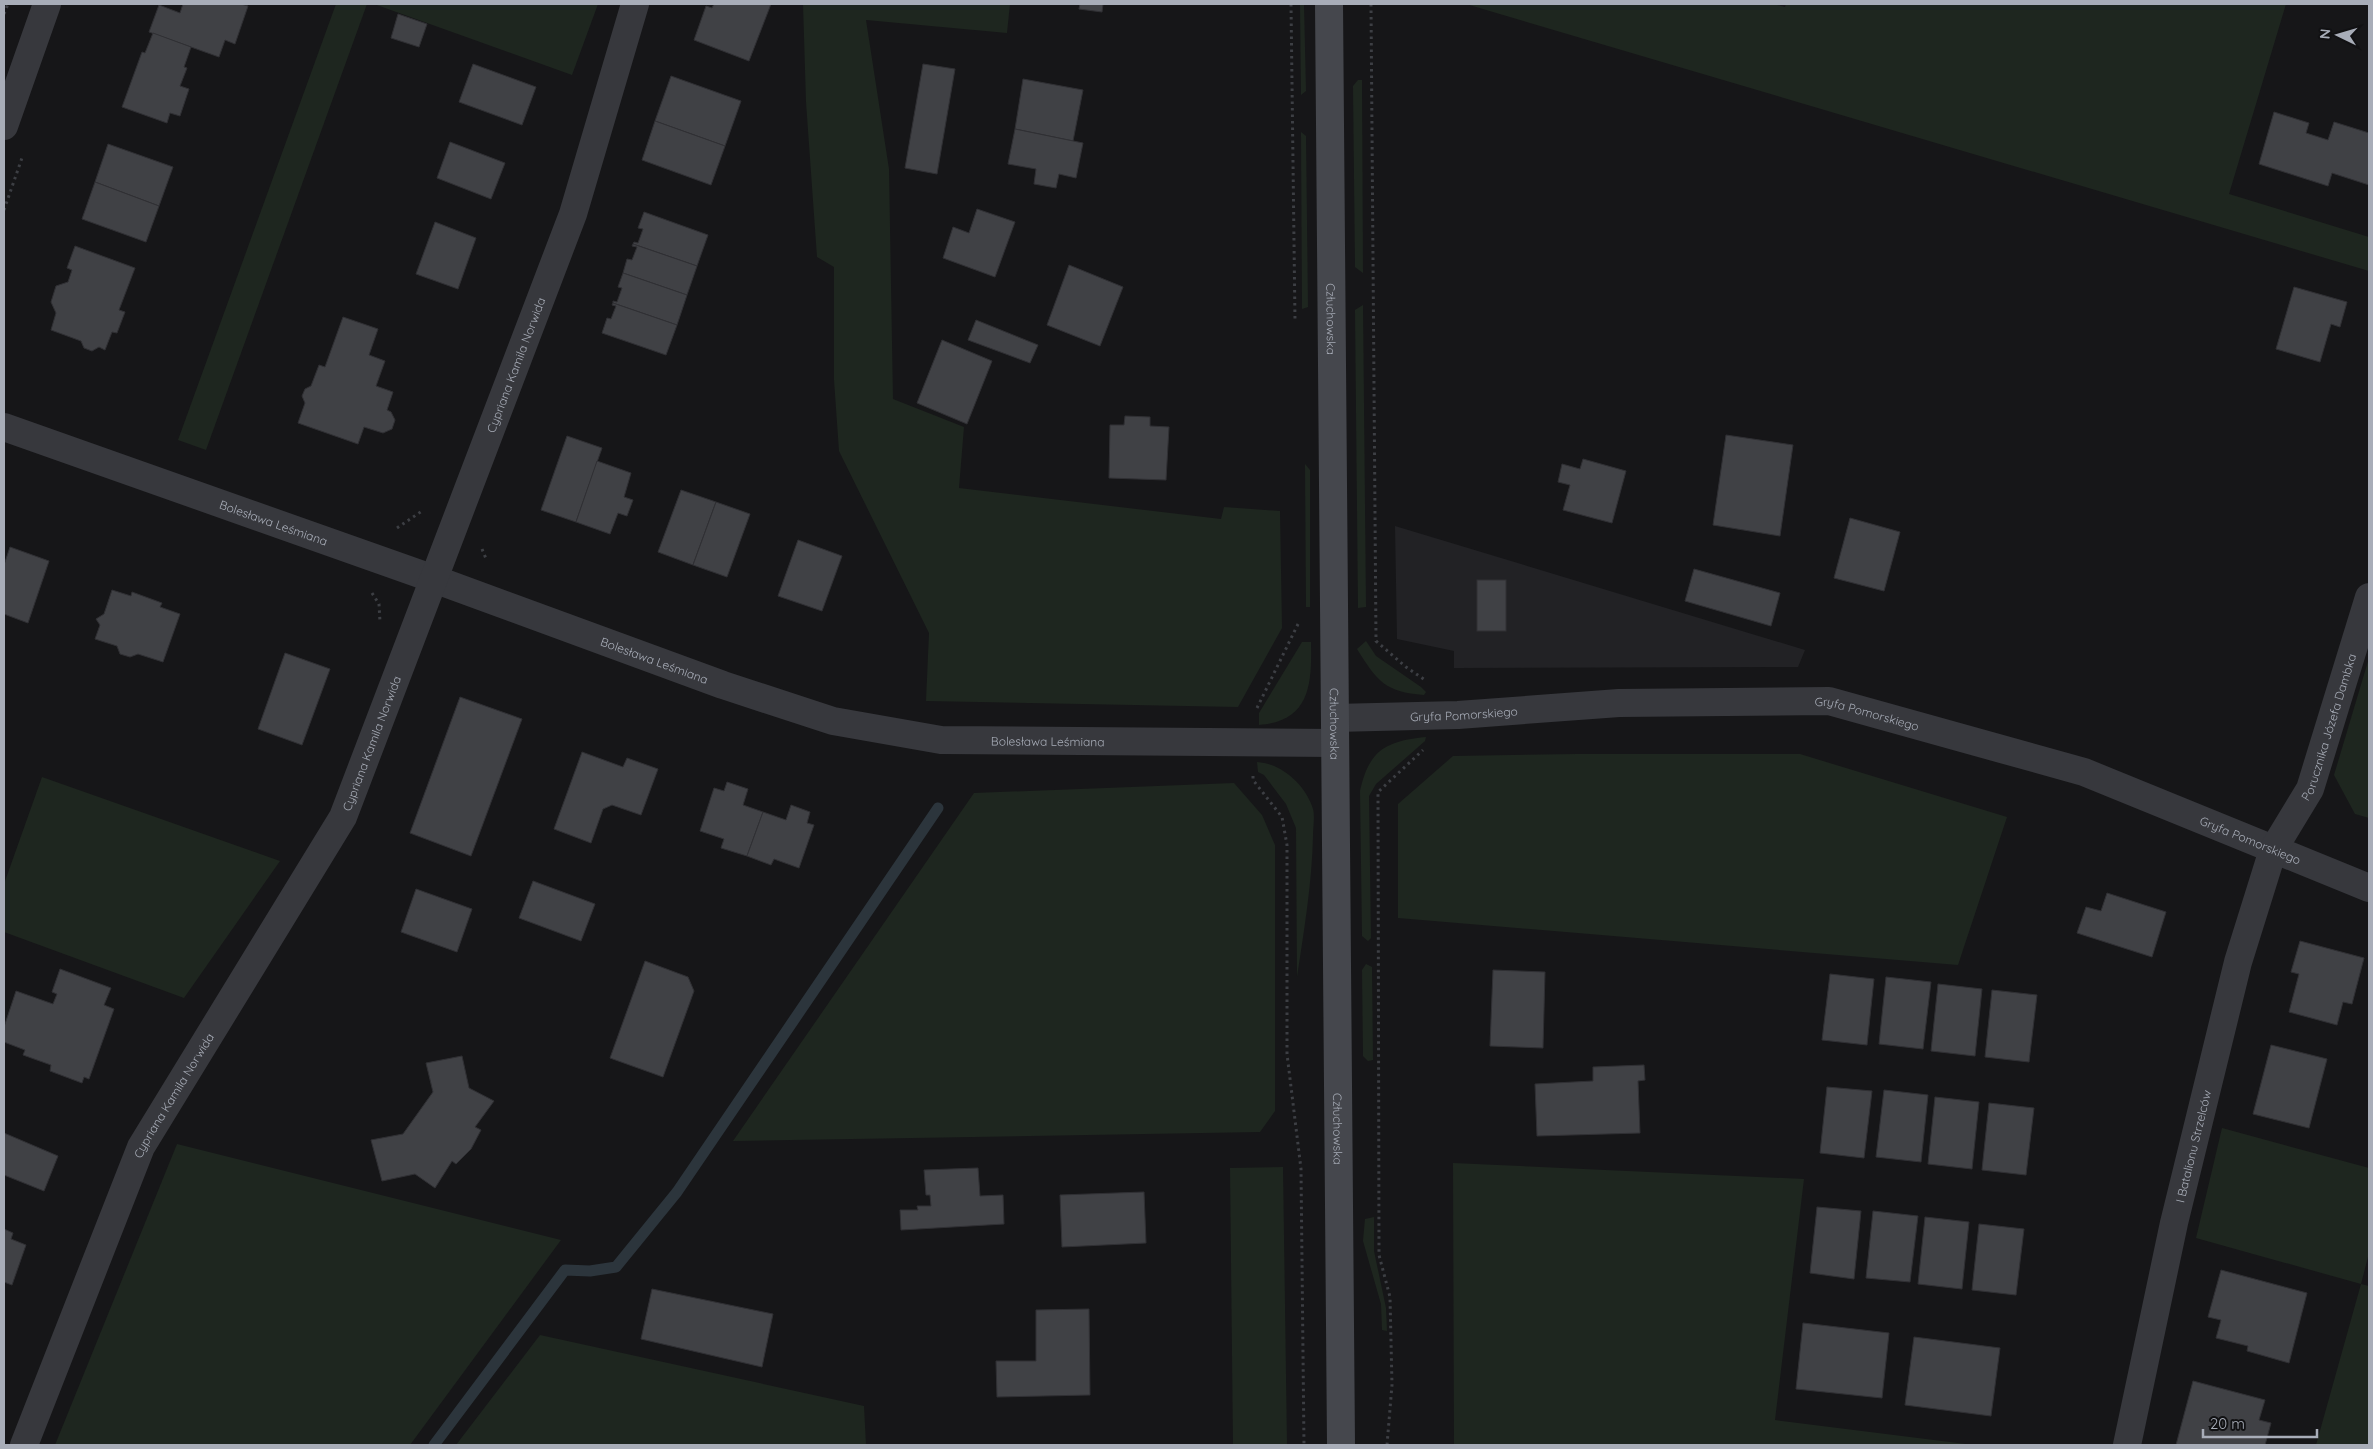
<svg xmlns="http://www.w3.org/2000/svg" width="2373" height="1449" viewBox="0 0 2373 1449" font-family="Quicksand,sans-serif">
  <rect width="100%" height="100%" fill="#161618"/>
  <polygon fill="#222225" points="1395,526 1805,650 1798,667 1454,668 1454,651 1397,639"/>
  <g fill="#1e261f">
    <polygon points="336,4 367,4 206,450 178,440"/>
    <polygon points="374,4 598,4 572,75"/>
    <polygon points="803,4 1010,4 1007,33 866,20 889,169 893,399 964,427 959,488 1221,519 1224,507 1280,511 1282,628 1238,707 926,701 929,633 839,451 834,380 834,267 817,257 806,102"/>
    <polygon points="1300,4 1304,4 1306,91 1301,95"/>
    <polygon points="1466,4 1774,4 1785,7 1786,4 2286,4 2229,194 2369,237 2369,271"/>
    <polygon points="1358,80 1362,80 1363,273 1355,267 1353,86"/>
    <polygon points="1301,132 1306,136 1308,307 1302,309"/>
    <polygon points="1363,305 1366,607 1358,608 1355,310"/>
    <polygon points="1305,464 1310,470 1310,607 1306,607"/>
    <path d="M 1366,641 L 1376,656 L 1421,687 L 1426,692 L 1424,695 C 1385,692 1377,681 1357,649 Z"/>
    <path d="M 1302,642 L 1311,642 C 1312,684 1310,721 1259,725 L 1259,713 Z"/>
    <polygon points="2369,658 2369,818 2355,814 2334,775"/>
    <path d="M 1426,737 L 1425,741 L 1376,784 L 1369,796 L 1371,938 L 1368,941 L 1362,936 L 1360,791 C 1369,750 1386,741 1426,737 Z"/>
    <polygon points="1577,754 1800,754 2007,817 1958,965 1398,918 1398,804 1453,756"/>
    <path d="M 1257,762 C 1281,763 1306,785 1313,809 C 1315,816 1313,827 1313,836 C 1312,883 1304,930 1297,977 L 1296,828 L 1286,804 L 1264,775 L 1258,772 Z"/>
    <polygon points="42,777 280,861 184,998 4,932 4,884"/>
    <polygon points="1234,783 1262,815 1275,845 1275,1111 1260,1132 733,1141 974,793"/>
    <polygon points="1366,964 1372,967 1373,1060 1368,1061 1363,1056 1362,970"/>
    <polygon points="2222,1128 2369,1168 2369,1253 2361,1284 2369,1286 2369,1445 2316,1445 2361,1284 2196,1238"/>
    <polygon points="177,1144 561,1240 410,1445 55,1445"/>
    <polygon points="1453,1163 1804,1179 1775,1420 1974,1445 1454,1445"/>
    <polygon points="1283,1167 1287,1445 1233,1445 1230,1168"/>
    <polygon points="1374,1217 1374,1251 1386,1308 1387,1331 1382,1330 1381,1304 1363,1241 1365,1219"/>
    <polygon points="540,1335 864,1406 866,1445 456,1445"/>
  </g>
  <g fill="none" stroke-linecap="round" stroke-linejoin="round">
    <polyline stroke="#2c353c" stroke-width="11" points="434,1445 565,1270 590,1271 616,1267 677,1192 938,808"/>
  </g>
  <g fill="#404145" stroke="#303034">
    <polygon points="183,4 241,4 248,6 235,44 225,40 219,57 149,32 159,5 180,13"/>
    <polygon points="714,4 771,4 749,61 694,40 706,6 712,8"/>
    <polygon points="1080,4 1103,4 1102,12 1079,9"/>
    <polygon points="398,14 427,24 419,47 391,38"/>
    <polygon points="153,33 191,47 184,67 187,68 180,86 189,89 180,116 170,113 167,123 122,107 142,52 145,53"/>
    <polygon points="473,64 536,87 522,125 459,102"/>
    <polygon points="923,64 955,69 937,174 905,168"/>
    <polygon points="671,76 741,101 725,146 655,121"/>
    <polygon points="1023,79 1083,90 1073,141 1015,129"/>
    <polygon points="2274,112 2309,123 2306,133 2328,140 2334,122 2369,133 2369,185 2332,173 2328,186 2259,164"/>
    <polygon points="655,121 725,146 711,185 642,160"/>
    <polygon points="1015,129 1083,143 1076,178 1059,174 1056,188 1034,184 1036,169 1008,164"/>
    <polygon points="450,142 505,163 491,199 437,178"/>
    <polygon points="108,144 173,167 159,206 95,182"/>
    <polygon points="95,182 159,206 146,242 82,219"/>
    <polygon points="977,209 1015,222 995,277 943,258 953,227 969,233"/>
    <polygon points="644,212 708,235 697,266 633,244 634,242 638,243 643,229 638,228"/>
    <polygon points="435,222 476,238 458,289 416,274"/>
    <polygon points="633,244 697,266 687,295 623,273 627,259 632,260 637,247 632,246"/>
    <polygon points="75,246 135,268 119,310 125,312 117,333 112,332 105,350 99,347 92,351 84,348 81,341 51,330 56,313 51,302 56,286 68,282 72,270 67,268"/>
    <polygon points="1069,265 1123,287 1100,346 1047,325"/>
    <polygon points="623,273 687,295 677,325 613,303 613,301 617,302 622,288 618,287"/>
    <polygon points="2294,287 2347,302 2340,327 2331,324 2320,362 2276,349"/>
    <polygon points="613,303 677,325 666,355 602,333 607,318 611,319 616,306 612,305"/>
    <polygon points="343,317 378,329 369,355 385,361 376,386 393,392 387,410 391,412 395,420 392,429 383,433 364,427 358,444 298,423 305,403 302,396 305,389 311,386 319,365 325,367"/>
    <polygon points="976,320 1038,345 1030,363 968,340"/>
    <polygon points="942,340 992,361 967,424 917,403"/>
    <polygon points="1125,416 1150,417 1150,426 1169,427 1166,480 1109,478 1110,425 1124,425"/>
    <polygon points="1726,435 1793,445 1780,536 1713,525"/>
    <polygon points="567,436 602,448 576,522 541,510"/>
    <polygon points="1583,459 1626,471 1612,523 1563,510 1570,485 1558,482 1562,464 1580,469"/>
    <polygon points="597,461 631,473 624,497 633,500 627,516 618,513 610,534 576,522"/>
    <polygon points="681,490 716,502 693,565 658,552"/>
    <polygon points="716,502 750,514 727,577 693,565"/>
    <polygon points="1850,518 1900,532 1884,591 1834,578"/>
    <polygon points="798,540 842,556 822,611 778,596"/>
    <polygon points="10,547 49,561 28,623 4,614 4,565"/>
    <polygon points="1694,569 1780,593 1771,626 1685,601"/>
    <rect x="1477" y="580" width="29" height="51"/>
    <polygon points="112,590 131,596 132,592 162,603 160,607 180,614 163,662 138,654 130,657 120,654 117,646 95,639 100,625 96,619 104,614"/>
    <polygon points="285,653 330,669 302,745 258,729"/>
    <polygon points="460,697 522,719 471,856 410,833"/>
    <polygon points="582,752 623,767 627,758 658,769 641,815 612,805 603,809 591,843 554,829"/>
    <polygon points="727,782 748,789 743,805 763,812 747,856 721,848 724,839 700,831 714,788 724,791"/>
    <polygon points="791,805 810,812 807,823 814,825 799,868 774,859 771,865 747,856 763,812 786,820"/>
    <polygon points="533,881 595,904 581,941 519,918"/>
    <polygon points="416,889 472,909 457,952 401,932"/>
    <polygon points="2107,893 2166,912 2152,957 2077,933 2086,907 2101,911"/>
    <polygon points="2300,941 2364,958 2352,1004 2343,1002 2337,1025 2289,1012 2299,974 2291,972"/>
    <polygon points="645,961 688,977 694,991 663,1077 610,1058"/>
    <polygon points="60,969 111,988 104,1005 114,1009 89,1079 84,1077 82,1083 50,1071 51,1065 23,1055 25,1050 4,1042 4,1027 16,991 53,1004 57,994 52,992"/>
    <polygon points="1493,970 1545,972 1543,1048 1490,1046"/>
    <polygon points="1830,974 1874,979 1867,1045 1822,1040"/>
    <polygon points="1886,977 1931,982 1923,1049 1879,1044"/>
    <polygon points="1938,984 1982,989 1975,1056 1931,1051"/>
    <polygon points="1992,990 2037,995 2029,1062 1985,1057"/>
    <polygon points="2271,1045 2327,1059 2309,1128 2253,1114"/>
    <polygon points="462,1056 469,1088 494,1101 475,1127 481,1130 471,1149 456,1164 452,1161 435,1188 415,1174 382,1181 371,1140 403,1134 433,1092 426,1063"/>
    <polygon points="1644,1065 1645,1080 1638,1081 1640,1133 1537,1136 1535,1084 1593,1081 1593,1067"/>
    <polygon points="1827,1087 1872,1091 1864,1158 1820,1153"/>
    <polygon points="1884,1090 1928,1095 1921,1162 1876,1157"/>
    <polygon points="1935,1097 1979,1102 1972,1169 1928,1164"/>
    <polygon points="1989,1103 2034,1108 2026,1175 1982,1170"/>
    <polygon points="4,1133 58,1156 44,1191 4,1175"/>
    <polygon points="978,1168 980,1196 1003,1195 1004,1224 901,1230 900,1210 918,1210 917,1206 931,1206 930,1195 926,1195 924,1170"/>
    <polygon points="1144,1192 1146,1243 1062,1247 1060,1195"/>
    <polygon points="1817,1207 1861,1211 1854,1279 1810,1273"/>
    <polygon points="1873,1211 1918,1216 1910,1282 1866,1278"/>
    <polygon points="1925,1217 1969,1222 1962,1289 1918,1284"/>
    <polygon points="1979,1224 2024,1229 2016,1295 1972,1290"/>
    <polygon points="4,1229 13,1233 11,1239 26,1245 12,1285 4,1282"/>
    <polygon points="2221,1270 2307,1293 2289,1363 2247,1351 2248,1346 2216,1338 2221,1320 2208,1317"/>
    <polygon points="652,1289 773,1314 762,1367 641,1339"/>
    <polygon points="1089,1309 1090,1395 997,1397 996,1361 1036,1361 1036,1310"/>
    <polygon points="1803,1323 1889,1333 1882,1398 1796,1389"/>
    <polygon points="1914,1337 2000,1348 1991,1416 1905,1405"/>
    <polygon points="2193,1381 2265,1400 2259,1420 2271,1423 2265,1445 2176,1445"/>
  </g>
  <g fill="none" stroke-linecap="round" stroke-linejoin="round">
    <g stroke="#3d3f44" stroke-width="3" stroke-dasharray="2.5 4" stroke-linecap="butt">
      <polyline points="1291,4 1295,321"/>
      <polyline points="1371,4 1376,641 1406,667 1425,680"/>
      <polyline points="4,14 8,4"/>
      <polyline points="4,210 23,155"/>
      <polyline points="397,528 422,511"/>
      <polyline points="482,549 487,561"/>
      <polyline points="372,593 379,604 380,622"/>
      <polyline points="1257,708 1299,622"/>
      <polyline points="1253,776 1253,780 1282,817 1287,845 1287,1054 1301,1169 1304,1445"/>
      <polyline points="1387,1445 1392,1385 1390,1297 1379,1255 1378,792 1423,750"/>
    </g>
    <g stroke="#37383d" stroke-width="28">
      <polyline points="4,126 47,4"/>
      <path id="s1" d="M 4,427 L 434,579 L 723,685 L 833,721 L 941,740 L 1334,743"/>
      <path id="s2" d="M 1335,718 L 1458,715 L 1619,703 L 1829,701 L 2084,772 L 2369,888"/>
      <path id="s3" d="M 24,1445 L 141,1147 L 343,817 L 573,214 L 635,4"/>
      <path id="s4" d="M 2127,1445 L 2174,1223 L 2238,962 L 2273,850 L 2310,789 L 2369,597"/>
    </g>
    <path stroke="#45474d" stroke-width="28" id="s5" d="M 1329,4 L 1341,1445"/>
  </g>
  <g text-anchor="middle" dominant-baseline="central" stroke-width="4" stroke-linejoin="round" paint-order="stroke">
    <g font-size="12" fill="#a8adb8" stroke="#111113">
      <text stroke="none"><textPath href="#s5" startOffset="315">Człuchowska</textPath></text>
      <text stroke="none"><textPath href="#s3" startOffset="1191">Cypriana Kamila Norwida</textPath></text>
      <text stroke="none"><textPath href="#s1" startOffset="286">Bolesława Leśmiana</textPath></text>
      <text stroke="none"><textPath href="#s1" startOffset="691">Bolesława Leśmiana</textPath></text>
      <text stroke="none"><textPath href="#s2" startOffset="129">Gryfa Pomorskiego</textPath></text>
      <text stroke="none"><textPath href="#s2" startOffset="534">Gryfa Pomorskiego</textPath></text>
      <text stroke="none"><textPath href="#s5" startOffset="720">Człuchowska</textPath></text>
      <text stroke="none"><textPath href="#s4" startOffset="749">Porucznika Józefa Dambka</textPath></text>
      <text stroke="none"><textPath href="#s1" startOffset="1096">Bolesława Leśmiana</textPath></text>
      <text stroke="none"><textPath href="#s3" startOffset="786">Cypriana Kamila Norwida</textPath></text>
      <text stroke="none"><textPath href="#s2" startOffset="939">Gryfa Pomorskiego</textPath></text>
      <text stroke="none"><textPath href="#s3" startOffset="381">Cypriana Kamila Norwida</textPath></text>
      <text stroke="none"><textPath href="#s5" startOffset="1125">Człuchowska</textPath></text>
      <text stroke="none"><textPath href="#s4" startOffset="306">I Batalionu Strzelców</textPath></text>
    </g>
  </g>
  <rect width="2373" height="1449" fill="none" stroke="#a8adb8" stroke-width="10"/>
  <g transform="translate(2338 35) rotate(275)" stroke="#111113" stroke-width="4" paint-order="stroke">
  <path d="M0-4L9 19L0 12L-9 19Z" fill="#a8adb8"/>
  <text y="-8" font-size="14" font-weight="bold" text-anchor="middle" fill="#a8adb8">N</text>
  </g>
  <path d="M2203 1429v8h114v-8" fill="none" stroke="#a8adb8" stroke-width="2.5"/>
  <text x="2210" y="1429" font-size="15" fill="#a8adb8" stroke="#111113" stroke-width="4" paint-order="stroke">20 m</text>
</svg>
